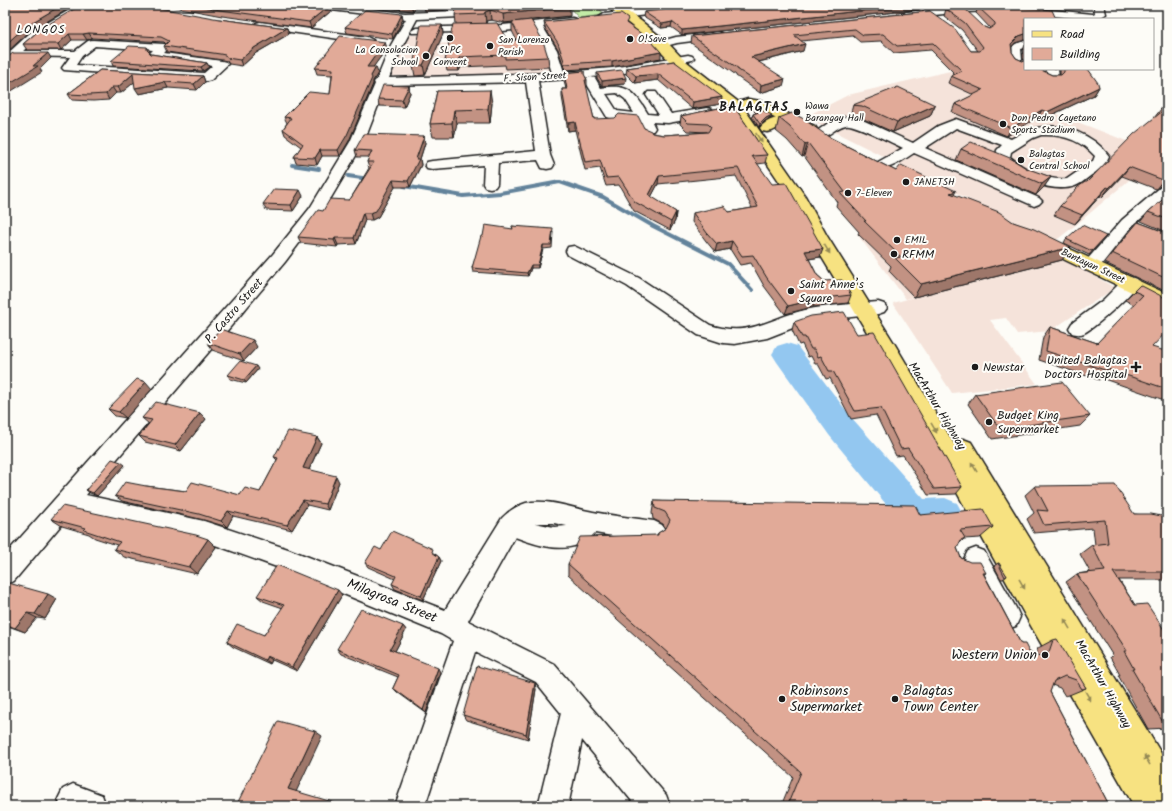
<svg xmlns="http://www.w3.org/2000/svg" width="1172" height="811" viewBox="0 0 1172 811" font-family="Kalam,sans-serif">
  <rect width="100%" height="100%" fill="#fdfcf7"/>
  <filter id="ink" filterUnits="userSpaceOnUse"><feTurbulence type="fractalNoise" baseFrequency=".025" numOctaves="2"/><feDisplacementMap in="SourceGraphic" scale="8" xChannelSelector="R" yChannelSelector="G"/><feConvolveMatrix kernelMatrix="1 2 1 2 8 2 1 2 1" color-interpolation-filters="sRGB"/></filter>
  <g filter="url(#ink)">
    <g fill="#f5e3da">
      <polygon points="404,35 422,35 422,44 458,43 548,55 550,73 501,75 386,76"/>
      <polygon points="950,71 1049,111 1160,154 1077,224 1054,242 805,117 848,95"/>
      <polygon points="950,204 1081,268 1115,288 1050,331 1017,334 1006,318 990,320 1037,384 952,393 893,303 926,294 906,299 857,234"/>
    </g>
    <polygon fill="#c2eba6" stroke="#6f8461" points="583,5 596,5 605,15 579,18 569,7"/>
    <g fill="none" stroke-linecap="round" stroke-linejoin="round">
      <g stroke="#63839b" stroke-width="4">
        <polyline points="292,165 319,169"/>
        <polyline points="348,176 369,179"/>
        <polyline points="404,186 463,196 500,193 560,182 603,197 653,226 728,264 752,290"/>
      </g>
      <path fill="#93c7f0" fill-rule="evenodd" d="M 787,343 L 797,346 L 851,417 L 924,499 L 945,498 L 957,503 L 963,514 L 957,525 C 940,532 921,533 904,526 L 829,435 L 777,362 L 772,354 L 777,346 Z"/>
      <g stroke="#1c1c1c" stroke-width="3">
        <g id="minor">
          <path d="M 78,5 L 91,5 L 45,32 L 23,51 L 75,51 L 88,41 L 92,40 L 164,44 L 170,47 L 164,53 L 222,61 L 226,62 L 228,64 L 211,80 L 207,81 L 64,70 L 62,68 L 70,57 L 17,56 L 9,64 L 5,65 L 5,56 L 30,33 ZM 95,46 L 153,50 L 150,53 L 153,57 L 212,66 L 204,73 L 76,65 L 82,56 Z"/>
          <path d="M 310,5 L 340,5 L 405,13 L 482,10 L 487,13 L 482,16 L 417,19 L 403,45 L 389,78 L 552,73 L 545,50 L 533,28 L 503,31 L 412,33 L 411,31 L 416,28 L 503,25 L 572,18 L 576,19 L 577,21 L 576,23 L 543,27 L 557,50 L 564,72 L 612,68 L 688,55 L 692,56 L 694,58 L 692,60 C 642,73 590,78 538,81 L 550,155 L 554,165 L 552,168 L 547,169 L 542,168 L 538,160 L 498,163 L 497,184 L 495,187 L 490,188 L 485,187 L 483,184 L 484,165 L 432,169 L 427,168 L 425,165 L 427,162 L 432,161 L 536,151 L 526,82 L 386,85 L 364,142 L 322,213 L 285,262 L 226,332 L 86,495 L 204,521 L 288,549 L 445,610 L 502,518 C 509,511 516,506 526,503 C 547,498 572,508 593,512 C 613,516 634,518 654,521 L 662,525 L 666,532 L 662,539 L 654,543 L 595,533 C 573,557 542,547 515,537 L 468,621 L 554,664 L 666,795 L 670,806 L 636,806 L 582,740 L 568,806 L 538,806 L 561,713 L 536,682 L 475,652 L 425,806 L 395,806 L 453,641 L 441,634 L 285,570 L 204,541 L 72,512 L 14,581 L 5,584 L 5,555 L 273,254 L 310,208 L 350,142 L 375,84 L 374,82 L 377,79 L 391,45 L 406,19 L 315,8 ZM 535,523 L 554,523 L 567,526 L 554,527 Z"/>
          <polygon points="681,5 712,5 707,8 604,20 599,17 604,14"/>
          <polygon points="1001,5 1093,14 1095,13 1094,5 1104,5 1106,14 1098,19 1083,19 1005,11 963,12 906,18 901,15 906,12 963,6"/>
          <polygon points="260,22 367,37 373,40 367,43 256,27 255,25 256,23"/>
          <polygon points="719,32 724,35 723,37 677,43 662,47 656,44 658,42 676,37"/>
          <path d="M 1025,41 L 1025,48 L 1021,49 L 1022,60 L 1025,61 L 1025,69 L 1041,69 L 1046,71 L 1046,69 L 1058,69 L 1059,78 L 1057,81 L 1049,81 L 1013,64 C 1004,50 1011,44 1025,41 Z"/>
          <path d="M 591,77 L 595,78 L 601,88 C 628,83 635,92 648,114 L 659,115 L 646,95 L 648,92 L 656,92 L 671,114 L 707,108 L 712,109 L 713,112 L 712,115 L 707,116 L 668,123 L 652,122 L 655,128 L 653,131 L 643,131 L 638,121 L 616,120 L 607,117 L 585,81 L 587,78 ZM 617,93 L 625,99 L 634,113 L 617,111 L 606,94 Z"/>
          <path d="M 844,117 L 858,118 L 913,143 L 938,126 L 956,119 L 1011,139 C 1020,134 1027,130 1037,128 C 1063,122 1094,135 1109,156 C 1105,165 1100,169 1093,174 C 1087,178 1081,184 1075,186 C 1052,194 1009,177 996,158 L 997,150 L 1002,145 L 956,128 L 925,148 L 1039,198 L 1042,201 L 1039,204 L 1034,206 L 914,153 C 904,159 890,171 878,168 L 876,165 L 878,162 L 903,148 C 894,144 853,123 846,125 C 834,127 828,140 815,137 L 813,134 L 831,121 ZM 1041,135 C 1062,134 1081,140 1095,156 L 1093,161 L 1067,179 C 1047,181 1025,170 1010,157 L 1011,152 L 1033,138 Z"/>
          <polygon points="1167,185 1167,197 1132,226 1097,270 1091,271 1085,270 1083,266 1085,262 1122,220 1162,186"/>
          <path d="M 574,246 L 639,278 L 710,325 C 750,338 769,318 805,310 C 828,305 854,304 878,302 L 884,304 L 887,308 L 884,312 L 878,314 L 808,322 L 767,338 L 735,344 L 723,343 L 698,335 L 627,286 L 568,255 L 566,251 L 568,247 Z"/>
          <path d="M 1130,277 L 1136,279 L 1139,283 C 1131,295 1096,327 1084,333 C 1079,335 1076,334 1072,333 L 1069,328 L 1072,323 L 1103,300 L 1124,279 Z"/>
          <polygon points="976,548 984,551 1016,608 1020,617 1016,626 1007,629 998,626 968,567 964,559 968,551"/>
          <polygon points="73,784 102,795 106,806 61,806 58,799 63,789"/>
        </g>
      </g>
      <g stroke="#1c1c1c" stroke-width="3">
        <g id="major">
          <path d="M 748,99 L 761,101 L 815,126 L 817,129 L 815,132 L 810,133 L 805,132 L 753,108 C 745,107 739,112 731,110 L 729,107 L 731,104 Z"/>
          <polygon points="1040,235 1167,294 1167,309 1034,245 1031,241 1034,237"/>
        </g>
      </g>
      <g stroke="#1c1c1c" stroke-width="3">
        <g id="highway">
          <polygon points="605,5 618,5 641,21 668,43 682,58 741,104 805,196 827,236 894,343 954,444 963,439 971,442 1167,763 1167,806 1134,806 1031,626 879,352 809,236 789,196 731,110 672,64 651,41"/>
          <path d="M 790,115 L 795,116 L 797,119 L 795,122 L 784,125 L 772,131 L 767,132 L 762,131 L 760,128 C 766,119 780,117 790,115 Z"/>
        </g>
      </g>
      <use href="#minor" fill="#fdfcf7" fill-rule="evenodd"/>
      <use href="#major" fill="#f7e281" fill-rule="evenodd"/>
      <use href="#highway" fill="#f7e281" fill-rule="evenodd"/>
    </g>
    <g fill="#c29283" stroke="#1c1c1c" fill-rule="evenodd">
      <polygon points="164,5 323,5 329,6 331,11 311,28 222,16"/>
      <polygon points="377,5 417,5 413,11 377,7"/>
      <polygon points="424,5 443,5 444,10 425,11"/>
      <polygon points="625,5 667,5 631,9"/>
      <polygon points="1021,5 1043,5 1042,7"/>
      <polygon points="952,6 682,35 671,27 661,28 643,17 644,12"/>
      <path d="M 487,7 L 570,16 L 531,20 L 548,57 L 549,67 L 506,69 L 505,65 L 461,67 L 459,71 L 447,71 L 445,61 L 456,24 L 455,15 L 487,8 ZM 491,20 L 504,23 L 512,23 L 512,31 L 516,39 L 512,42 L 507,40 L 486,23 L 486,21 Z"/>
      <polygon points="978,7 1025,19 1025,40 1015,43 1012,47 1012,52 1016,58 1052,75 1060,75 1060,69 1088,69 1099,87 1094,95 1043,119 1038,117 1007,136 952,112 955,104 974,95 948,83 951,76 955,74 931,50 894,53 881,41 860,42 853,36 801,41 803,51 759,62 783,86 760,93 736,76 736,75 691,43 692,36 930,11 971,51 978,51 962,30 944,16 946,9 984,27 989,29 990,28 976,13"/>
      <polygon points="402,14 403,19 393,39 347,33 345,27"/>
      <polygon points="219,19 287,28 289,34 256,53 242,66 229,64 227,61 222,60 167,52 164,46 166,44 164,42 92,38 87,40 72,40 61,50 27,50 23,44 42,28"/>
      <polygon points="544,22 628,24 661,58 612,67 565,70 558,49 545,28"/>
      <polygon points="442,25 443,34 425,75 415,76 413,66"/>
      <polygon points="1025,45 1025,60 1023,59 1023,50"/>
      <polygon points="387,48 373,67 378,73 373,81 373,84 349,141 340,156 322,156 317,165 296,163 294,157 301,147 285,135 283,129 287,123 284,117 330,94 332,75 317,74 315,68"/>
      <polygon points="150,51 149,53 151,54 207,63 209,67 203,71 113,66 111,61"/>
      <polygon points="674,61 721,104 692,109 658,80 635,83 626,74 627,68"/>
      <polygon points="100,70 203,76 205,82 197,90 168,88 139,94 134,82 121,93 116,93 109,100 93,101 72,100 68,94"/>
      <polygon points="584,71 584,75 587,80 587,87 586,87 594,119 644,128 652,133 664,135 707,132 706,132 687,131 680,124 681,116 733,105 767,155 765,163 757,164 820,257 809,259 817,275 824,281 851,295 848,303 813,307 785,314 764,286 751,263 740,265 730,249 715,252 706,241 692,222 693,213 729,212 752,208 736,176 658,184 651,197 676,212 675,221 670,230 634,211 619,185 606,186 600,168 585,170 575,130 568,131 562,97 562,89 566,89 564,81 564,73"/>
      <polygon points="597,73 625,84 602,86 597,78"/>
      <polygon points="409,86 410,93 404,107 379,106 378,99"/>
      <polygon points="437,91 492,103 490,123 457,123 454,137 433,137 430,124"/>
      <polygon points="1167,104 1167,184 1162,185 1156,189 1122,176 1102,197 1100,196 1075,224 1054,215 1060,206 1087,182 1154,118 1161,109"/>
      <polygon points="853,105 935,105 930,116 893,132 859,117 850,116"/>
      <polygon points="755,107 771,118 765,121 759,127 752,117 753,114 756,113 754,111"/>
      <polygon points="779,118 829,137 896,171 954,195 1013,222 1071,247 1062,260 914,297 889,271 891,266 858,234 859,232 836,206 837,202 804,156 802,157 787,140 776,131"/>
      <polygon points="424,136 425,143 420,159 421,165 410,187 395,187 378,217 372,220 365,220 356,244 338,245 337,247 301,243 298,237 323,211 349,200 351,198 369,168 367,162 369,157 357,157 355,150"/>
      <polygon points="961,149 1051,177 1044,187 1036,195 956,160"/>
      <polygon points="303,196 293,211 266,210 263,204"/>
      <polygon points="1167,196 1167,232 1141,221 1148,212"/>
      <polygon points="1138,222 1167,233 1167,292 1105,263"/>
      <polygon points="512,226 553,232 552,248 543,249 538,268 531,268 528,276 473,272 472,268 483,236 513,229"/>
      <polygon points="1066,239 1103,239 1089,255 1064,243"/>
      <polygon points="1134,291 1167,299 1152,347 1167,358 1167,401 1101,378 1099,380 1039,360 1043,337 1050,327 1097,343 1134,305 1125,300"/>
      <polygon points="794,322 857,334 962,487 956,494 928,495 903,455 896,456 876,415 851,419 830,378 826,379 818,364 815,364 811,356 808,357 802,344 799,345 792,330"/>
      <polygon points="208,343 257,347 244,361 212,350"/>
      <polygon points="258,369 246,383 230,379 228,375"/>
      <polygon points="152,389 126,418 115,416 108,409"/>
      <polygon points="975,394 1090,416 1080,426 992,439 968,404"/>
      <polygon points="200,413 206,419 181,451 145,442 139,436 149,424 142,418"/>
      <polygon points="317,437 321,443 309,470 339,482 328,510 307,505 292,530 233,516 227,527 204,520 122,501 115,496 146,486 186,491 240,495 260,492 277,460 274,457"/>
      <polygon points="125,465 97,496 90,493 86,490"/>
      <polygon points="1035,486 1134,514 1167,517 1167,580 1119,580 1135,605 1167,634 1167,728 1148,729 1118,675 1120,675 1110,657 1113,656 1066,582 1077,574 1090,572 1080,554 1092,545 1095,545 1093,528 1034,533 1027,519 1034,513 1025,495"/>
      <polygon points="654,501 920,515 993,527 980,538 964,539 959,544 957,548 961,558 986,573 984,574 1021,644 1029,652 1036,654 1038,648 1053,640 1086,688 1069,695 1065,696 1060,688 1052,685 1050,692 1108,803 1115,806 781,806 793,777 568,575 568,564 657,535 658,533 666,529 663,524 653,519 652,513"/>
      <polygon points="51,519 216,547 197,574 124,557 114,549 117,545 95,538 89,534 62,526"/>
      <polygon points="381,550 435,554 439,557 441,561 423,600 395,589 392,584 395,579 368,567 365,563"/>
      <polygon points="998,563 1007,576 1003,579 1001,579 994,566"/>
      <polygon points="5,582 57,599 45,619 37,618 25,632 5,625"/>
      <polygon points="342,595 297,671 272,660 270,664 233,647 227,642 264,635 283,608 263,601 257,596"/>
      <polygon points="403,626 406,630 395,651 440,672 426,713 397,692 393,688 398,677 341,654 337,649"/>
      <polygon points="536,689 528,739 466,720 463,715"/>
    </g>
    <g fill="#9e776a" stroke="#1c1c1c">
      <polygon points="62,5 75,5 29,32 5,54 5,45 26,26"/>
      <polygon points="415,5 417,5 413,11 412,8"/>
      <polygon points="631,5 667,5 631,9"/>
      <polygon points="916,5 952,5 952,6 682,35 682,30"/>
      <polygon points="329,6 331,11 311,28 309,22"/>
      <polygon points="570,7 570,16 504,23 503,14"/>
      <polygon points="490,10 491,20 486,21 486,24 485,12"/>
      <polygon points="402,14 403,19 393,39 392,34"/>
      <polygon points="672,22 671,27 661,28 662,24"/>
      <polygon points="442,25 443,34 425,75 423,65"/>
      <polygon points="287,28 289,34 256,53 242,66 240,60 254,48"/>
      <polygon points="89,33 92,38 87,40 83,34"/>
      <polygon points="69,34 72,40 61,50 58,44"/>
      <polygon points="1025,34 1025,40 1015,43 1008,51 1011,44 1019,36"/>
      <polygon points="385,42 387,48 369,73 367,67"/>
      <polygon points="805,44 803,51 750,64 751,57"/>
      <polygon points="147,47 150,51 149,54 147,50"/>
      <polygon points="661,52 661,58 612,67 612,61"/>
      <polygon points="48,53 51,58 40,69 42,72 5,95 5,86 33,66"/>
      <polygon points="460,57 461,67 459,71 457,61"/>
      <polygon points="207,63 209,67 203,71 201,67"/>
      <polygon points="376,67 378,73 373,81 373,84 349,141 340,156 338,150 371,76"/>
      <polygon points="133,74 137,80 121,93 118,87"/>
      <polygon points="658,74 658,80 635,83 636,76"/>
      <polygon points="203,76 205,82 197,90 194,84"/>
      <polygon points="626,78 625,84 602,86 602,81"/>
      <polygon points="785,79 783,86 760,93 761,85"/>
      <polygon points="165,82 168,88 139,94 135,88"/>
      <polygon points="409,86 410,93 404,107 402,100"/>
      <polygon points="112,87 116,93 109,100 106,94"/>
      <polygon points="1099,87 1094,95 1043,119 1047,112"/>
      <polygon points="490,90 492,103 490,123 488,109"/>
      <polygon points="722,97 721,104 692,109 693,102"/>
      <polygon points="935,105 930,116 893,132 897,122"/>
      <polygon points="454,110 457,123 454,137 452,123"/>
      <polygon points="1042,110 1038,117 1007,136 1011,128"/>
      <polygon points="772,115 771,118 765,121 759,127 760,124 766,118"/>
      <polygon points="575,122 575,130 568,131 568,123"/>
      <polygon points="424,136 425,143 420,159 421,165 410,187 408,181"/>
      <polygon points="808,143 804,156 802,157 805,145"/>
      <polygon points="320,150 322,156 317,165 315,158"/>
      <polygon points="1129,167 1122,176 1102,197 1109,188"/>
      <polygon points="659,176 658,184 648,203 649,195"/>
      <polygon points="1051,177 1044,187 1036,195 1042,184"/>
      <polygon points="1167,177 1167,178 1162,185 1156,189 1163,180"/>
      <polygon points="393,180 395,187 378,217 372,220 370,213"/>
      <polygon points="1107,187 1100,196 1075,224 1082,215"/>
      <polygon points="300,190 303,196 293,211 291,205"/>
      <polygon points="956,191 949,204 950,193"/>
      <polygon points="676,212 675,221 670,230 671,222"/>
      <polygon points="363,213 365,220 356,244 354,238"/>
      <polygon points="335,238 338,245 337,247 334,240"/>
      <polygon points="732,241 730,249 715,252 717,244"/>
      <polygon points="543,245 543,249 538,268 538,265"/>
      <polygon points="1071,247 1062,260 914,297 921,284"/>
      <polygon points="823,249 820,257 803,260 805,251"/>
      <polygon points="531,265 531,268 528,276 527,273"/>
      <polygon points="817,299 813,307 785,314 788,306"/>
      <polygon points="253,340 257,347 244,361 240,354"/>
      <polygon points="256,366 258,369 246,383 244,380"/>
      <polygon points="146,382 152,389 126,418 119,412"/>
      <polygon points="200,413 206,419 181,451 175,445"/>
      <polygon points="317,437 321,443 307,474 303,468"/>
      <polygon points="121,462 125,465 97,496 93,493"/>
      <polygon points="336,476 339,482 328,510 325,504"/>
      <polygon points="303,500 307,505 292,530 287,525"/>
      <polygon points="228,511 233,516 227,527 221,521"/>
      <polygon points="208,539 216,547 197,574 189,567"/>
      <polygon points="439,557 441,561 423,600 421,596"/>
      <polygon points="338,590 342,595 297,671 292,667"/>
      <polygon points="48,594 57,599 45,619 35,614"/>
      <polygon points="27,613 37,618 25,632 15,628"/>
      <polygon points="403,626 406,630 394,653 390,649"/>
      <polygon points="267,656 272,660 270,664 265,660"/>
      <polygon points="438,668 440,672 426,713 423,710"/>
      <polygon points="535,683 536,689 528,739 526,734"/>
      <polygon points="315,731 322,736 296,792 288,789"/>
      <polygon points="329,801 335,804 334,806 327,806"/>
    </g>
    <g fill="#e1aa98" stroke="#1c1c1c">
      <polygon points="5,5 62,5 26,26 5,45"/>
      <polygon points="81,5 142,5 219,19 287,28 254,48 240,60 227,58 225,55 220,54 164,46 169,41 161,37 89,33 83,34 69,34 58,44 23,44 42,28"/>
      <polygon points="193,5 323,5 329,6 309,22 220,10"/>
      <polygon points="383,5 415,5 412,8"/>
      <polygon points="514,5 569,5 570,7 503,14 490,10 485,12 484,14 455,15 456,9 488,8 487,7"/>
      <polygon points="706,5 916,5 682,30 672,22 662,24 644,12"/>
      <polygon points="1008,6 1052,10 1056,19 1025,19 1025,34 1019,36 1011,44 1012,52 1016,58 1025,62 1025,69 1039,69 1052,75 1061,75 1064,72 1064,69 1088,69 1098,83 1099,87 1047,112 1042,110 1011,128 955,104 983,90 951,76 962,71 933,43 897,46 883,34 863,35 855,29 794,35 805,44 751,57 785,79 761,85 737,69 739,69 692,36 930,11 955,29 971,51 980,51 983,47 965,23 946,9 963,7 984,27 989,29 995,25 995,23 978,7"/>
      <polygon points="365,10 402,14 392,34 345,27"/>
      <polygon points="621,14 628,19 626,23 650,40 661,52 612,61 565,64 558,43 544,22"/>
      <polygon points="531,20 543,41 548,57 505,59 505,55 460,57 457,61 445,61 453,24 497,23 507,40 512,42 520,38 512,22"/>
      <polygon points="421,25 442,25 423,65 413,66"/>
      <polygon points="340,36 385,42 367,67 376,67 371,76 372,78 347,135 338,150 320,150 315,158 294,157 303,144 283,129 291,118 284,117 309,92 330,94 333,69 315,68"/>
      <polygon points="129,46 147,47 147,50 151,54 207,63 201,67 111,61"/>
      <polygon points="13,53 48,53 33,66 38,66 5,86 5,59"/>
      <polygon points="674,61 722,97 693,102 658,74 636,76 627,68"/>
      <polygon points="100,70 203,76 194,84 165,82 135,88 133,74 118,87 112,87 106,94 89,95 68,94"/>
      <polygon points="622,70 626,78 602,81 597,73"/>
      <polygon points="584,71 584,74 587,80 585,80 594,119 615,118 619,114 638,116 644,128 651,131 652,133 664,135 708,132 711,127 708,124 688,123 681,116 733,105 767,155 752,156 772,184 786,183 823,249 805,251 817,275 824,281 842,280 851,295 817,299 788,306 767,278 753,255 742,256 732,241 717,244 707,233 693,213 724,206 729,212 758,207 738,168 659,176 649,195 676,212 671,222 635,202 619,177 606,178 600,160 585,162 575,122 568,123 562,89 567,89 564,73"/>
      <polygon points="383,85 409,86 402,100 378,99"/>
      <polygon points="898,87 935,105 897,122 862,106 853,105"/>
      <polygon points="490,90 488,109 454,110 452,123 430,124 437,91"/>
      <polygon points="1167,104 1167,177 1163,180 1129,167 1109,188 1107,187 1082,215 1060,206 1078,187 1085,182 1087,182 1134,134 1164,110 1161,109"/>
      <polygon points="755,107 772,115 766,118 760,124 753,114 759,112"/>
      <polygon points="792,113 802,118 829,137 896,171 901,165 956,191 950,193 999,212 1013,222 1034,229 1071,247 921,284 895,258 901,257 864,221 866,221 840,193 845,192 808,143 805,145 790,127 779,118"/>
      <polygon points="364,134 424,136 416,159 419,159 408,181 393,180 376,211 370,213 363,213 354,238 335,238 334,240 298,237 318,210 323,211 330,199 349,200 351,198 374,162 367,162 372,151 355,150"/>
      <polygon points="971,142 1010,158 1026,168 1051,177 1042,184 961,149"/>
      <polygon points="274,189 300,190 291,205 263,204"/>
      <polygon points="1167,196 1167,219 1148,212"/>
      <polygon points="1138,222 1167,233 1167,279 1112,253"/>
      <polygon points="485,225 513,229 512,226 553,229 551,245 543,245 538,265 531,265 527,273 472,268 481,236 483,236"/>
      <polygon points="1082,225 1106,236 1092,251 1066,239"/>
      <polygon points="1140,285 1167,299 1167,331 1152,347 1165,351 1166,358 1167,358 1167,389 1108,369 1108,371 1046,351 1050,327 1097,343 1143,295 1134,291"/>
      <polygon points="844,312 857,334 874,332 962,487 934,489 908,448 901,449 881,408 855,411 833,371 829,371 821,356 818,357 814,349 811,349 805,337 802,337 794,322 811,316"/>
      <polygon points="220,329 253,340 240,354 208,343"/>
      <polygon points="240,361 256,366 244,380 228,375"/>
      <polygon points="137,379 146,382 119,412 108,409"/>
      <polygon points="1062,382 1090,416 1000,429 975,394"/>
      <polygon points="156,402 200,413 175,445 139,436 152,420 142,418"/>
      <polygon points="288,431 317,437 303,468 336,476 325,504 303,500 287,525 228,511 221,521 199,514 115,496 125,482 146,486 186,491 192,482 240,495 245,488 260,492 278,458 274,457"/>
      <polygon points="112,459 121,462 93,493 86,490"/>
      <polygon points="1115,485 1134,514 1151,514 1167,517 1167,572 1113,572 1135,605 1147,604 1167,634 1167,724 1164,724 1132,669 1134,669 1124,651 1127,651 1077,574 1105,571 1092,545 1108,543 1105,520 1044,525 1037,510 1048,511 1035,486"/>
      <polygon points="654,501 915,505 920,515 983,509 993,527 960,530 965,538 961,540 957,548 961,558 970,562 980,562 986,573 983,573 1021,644 1025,644 1029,652 1040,656 1049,652 1053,640 1057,639 1086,688 1082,689 1076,680 1065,676 1054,681 1050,692 1108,803 1113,804 1115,806 787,806 801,772 568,564 580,537 658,535 658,533 666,528 670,520 665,512 655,508"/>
      <polygon points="62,506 196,535 208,539 189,567 114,549 120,542 84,530 86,528 51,519"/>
      <polygon points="392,531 433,549 432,552 439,557 421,596 392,584 396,576 365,563 375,547 381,550"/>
      <polygon points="998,563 999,563 1007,576 1005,577"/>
      <polygon points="277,565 338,590 292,667 267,656 265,660 227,642 237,624 264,635 284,605 257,596"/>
      <polygon points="5,582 48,594 35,614 27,613 15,628 5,624"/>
      <polygon points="361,609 403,626 390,649 438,668 423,710 393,688 399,675 337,649"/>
      <polygon points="477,666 535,683 526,734 463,715"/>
      <polygon points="278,721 315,731 288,789 329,801 327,806 236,806"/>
    </g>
    <defs><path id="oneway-solid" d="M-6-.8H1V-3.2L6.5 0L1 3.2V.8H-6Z"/></defs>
    <g fill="#948954">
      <use href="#oneway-solid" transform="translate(759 138) rotate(56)"/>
      <use href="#oneway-solid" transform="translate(827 249) rotate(59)"/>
      <use href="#oneway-solid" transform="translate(934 428) rotate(60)"/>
      <use href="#oneway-solid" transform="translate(974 467) rotate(-121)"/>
      <use href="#oneway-solid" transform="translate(1022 584) rotate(60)"/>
      <use href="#oneway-solid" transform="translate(1067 624) rotate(-120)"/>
      <use href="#oneway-solid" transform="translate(1088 696) rotate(60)"/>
      <use href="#oneway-solid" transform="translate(1147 760) rotate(-120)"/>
    </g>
  </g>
  <g fill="#1c1c1c" stroke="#fdfcf7" stroke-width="1.5">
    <circle cx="450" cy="38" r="4"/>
    <circle cx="630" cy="39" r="4"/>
    <circle cx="490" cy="46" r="4"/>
    <circle cx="426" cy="56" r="4"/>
    <circle cx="797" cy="112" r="4"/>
    <circle cx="1003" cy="124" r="4"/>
    <circle cx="1021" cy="160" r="4"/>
    <circle cx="906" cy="182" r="4"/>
    <circle cx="848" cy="193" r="4"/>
    <circle cx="897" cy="240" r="4"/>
    <circle cx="894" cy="254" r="4"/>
    <circle cx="791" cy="291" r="4"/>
    <circle cx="975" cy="367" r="4"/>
    <path d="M1134 361h4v4h4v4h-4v4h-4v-4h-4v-4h4z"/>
    <circle cx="989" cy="422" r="4"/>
    <circle cx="1045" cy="655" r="4"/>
    <circle cx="782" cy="699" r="4"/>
    <circle cx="895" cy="699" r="4"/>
  </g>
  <g text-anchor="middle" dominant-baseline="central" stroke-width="4" stroke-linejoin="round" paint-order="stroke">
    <g font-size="10" fill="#1c1c1c" stroke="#fdfcf7" text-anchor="start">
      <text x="638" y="39">O!Save</text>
      <text x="498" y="40">San Lorenzo<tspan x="498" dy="12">Parish</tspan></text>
      <text x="418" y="50" text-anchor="end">La Consolacion<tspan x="418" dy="12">School</tspan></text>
      <text x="450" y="50" text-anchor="middle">SLPC<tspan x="450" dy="12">Convent</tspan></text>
      <text x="805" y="106">Wawa<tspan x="805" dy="12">Barangay Hall</tspan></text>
      <text x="1011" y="118">Don Pedro Cayetano<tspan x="1011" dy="12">Sports Stadium</tspan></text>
      <text x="1029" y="154">Balagtas<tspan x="1029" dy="12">Central School</tspan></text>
      <text x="914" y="182">JANETSH</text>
      <text x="856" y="193">7-Eleven</text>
      <text x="905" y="240">EMIL</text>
    </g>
    <g font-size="10" fill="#1c1c1c" stroke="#fdfcf7">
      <text transform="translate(535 77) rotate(-3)">F. Sison Street</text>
      <text transform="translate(1093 266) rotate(25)">Bantayan Street</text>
    </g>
    <g font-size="12" letter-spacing="1" fill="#1c1c1c" stroke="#fdfcf7">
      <text x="41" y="29">LONGOS</text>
    </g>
    <g font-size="12" fill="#1c1c1c" stroke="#fdfcf7" text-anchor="start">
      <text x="902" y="254">RFMM</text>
      <text x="799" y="284">Saint Anne’s<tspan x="799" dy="14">Square</tspan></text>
      <text x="1127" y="360" text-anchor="end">United Balagtas<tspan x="1127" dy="14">Doctors Hospital</tspan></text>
      <text x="983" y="367">Newstar</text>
      <text x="997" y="415">Budget King<tspan x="997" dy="14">Supermarket</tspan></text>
    </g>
    <g font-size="12" fill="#1c1c1c" stroke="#fdfcf7">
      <text transform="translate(234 311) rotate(-49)">P. Castro Street</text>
      <text transform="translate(937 406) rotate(59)">MacArthur Highway</text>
      <text transform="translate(1103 684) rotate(60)">MacArthur Highway</text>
    </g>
    <g font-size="13" font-weight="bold" letter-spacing="1" fill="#1c1c1c" stroke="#fdfcf7">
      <text x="754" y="107">BALAGTAS</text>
    </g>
    <g font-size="14" fill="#1c1c1c" stroke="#fdfcf7">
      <text transform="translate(392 601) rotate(22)">Milagrosa Street</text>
    </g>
    <g font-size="14" fill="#1c1c1c" stroke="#fdfcf7" text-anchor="start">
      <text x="1037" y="655" text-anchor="end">Western Union</text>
      <text x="790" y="691">Robinsons<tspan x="790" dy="16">Supermarket</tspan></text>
      <text x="903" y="691">Balagtas<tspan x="903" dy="16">Town Center</tspan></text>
    </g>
  </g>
  <rect width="1172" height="811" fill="none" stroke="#fdfcf7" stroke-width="20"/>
  <rect x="10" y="10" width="1152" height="791" fill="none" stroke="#1c1c1c" stroke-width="1.5" filter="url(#ink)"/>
  <rect x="1024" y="18" width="130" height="52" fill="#fdfcf7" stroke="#a3a29f"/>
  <rect x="1032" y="31" width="20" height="6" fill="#f7e281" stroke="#a3a29f"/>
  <text x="1060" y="38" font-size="12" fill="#1c1c1c">Road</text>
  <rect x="1032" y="48" width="20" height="12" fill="#e1aa98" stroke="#a3a29f"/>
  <text x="1060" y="58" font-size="12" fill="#1c1c1c">Building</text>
</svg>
